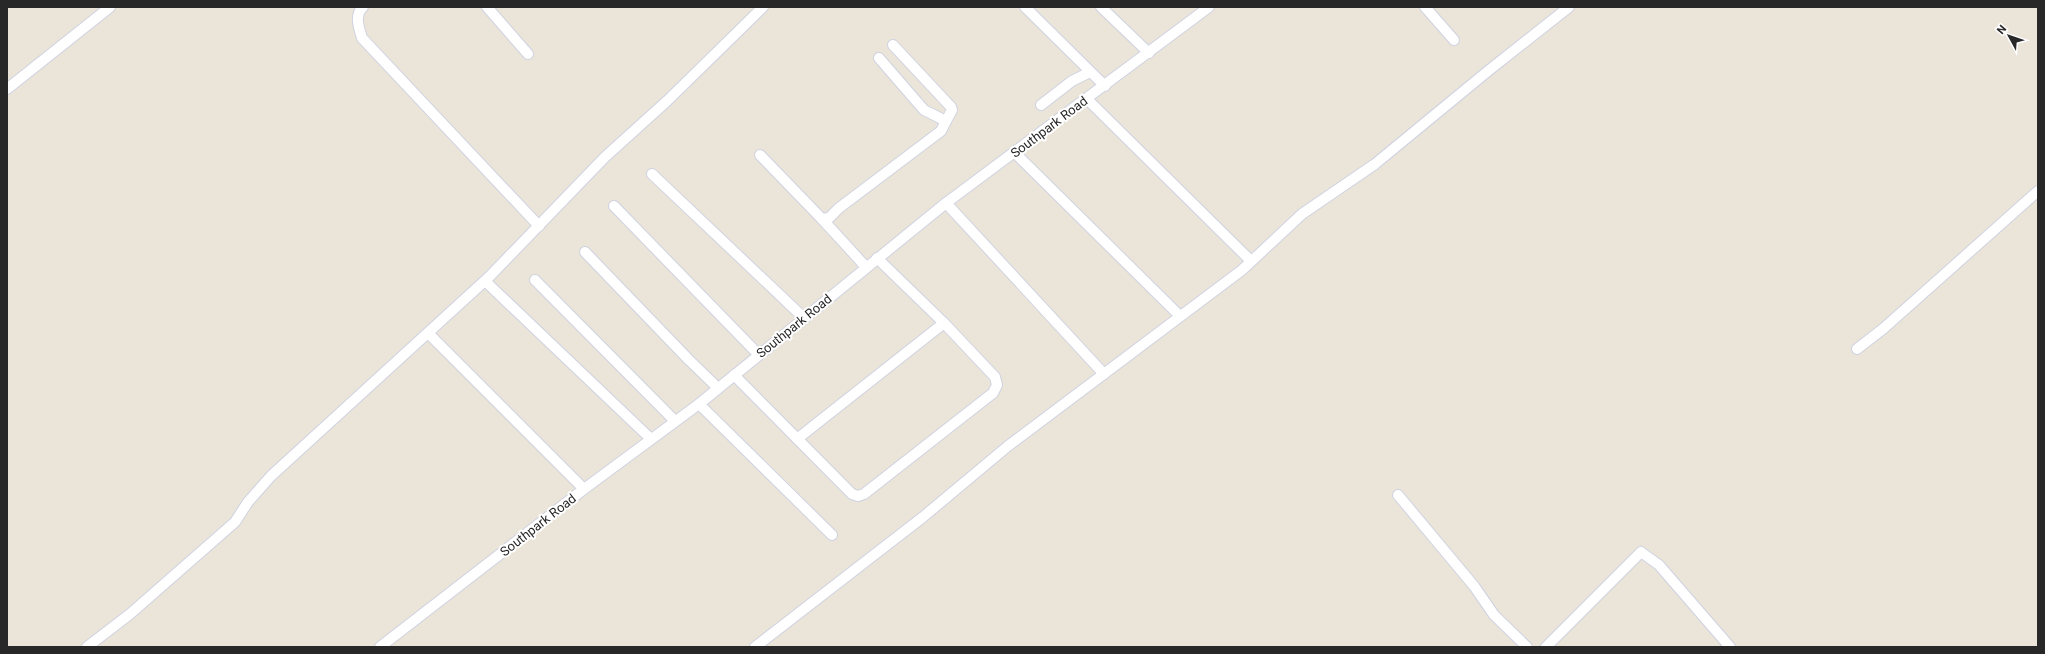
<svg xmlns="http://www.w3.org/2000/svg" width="2045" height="654" viewBox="0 0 2045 654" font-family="Roboto,sans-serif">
  <rect width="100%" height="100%" fill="#ebe4d9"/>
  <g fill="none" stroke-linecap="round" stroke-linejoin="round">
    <g stroke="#cfd2e1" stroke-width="12">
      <g id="minor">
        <path d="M 363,7 C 354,15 359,28 362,38 L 539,226"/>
        <polyline points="487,7 528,54"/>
        <polyline points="1025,7 1105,86"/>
        <polyline points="1101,7 1149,53"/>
        <polyline points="1425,7 1454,40"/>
        <polyline points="879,58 924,110 946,121 952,110 951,107 893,45"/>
        <polyline points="7,89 110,7"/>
        <polyline points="1087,99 1251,261"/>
        <polyline points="1041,105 1072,81 1090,72"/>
        <polyline points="1015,153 1180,316"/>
        <polyline points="760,155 822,219 829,218 839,208 941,131 946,121"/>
        <polyline points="652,174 804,318"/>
        <polyline points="946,203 1104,374"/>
        <polyline points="614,206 759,355"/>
        <polyline points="822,219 866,267"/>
        <polyline points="585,252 689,360 718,388"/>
        <polyline points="535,280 675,421"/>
        <polyline points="485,281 651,439"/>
        <polyline points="429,334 584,489"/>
        <polyline points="1857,349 1884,328 2038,191"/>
        <polyline points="734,375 852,494 858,496 864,494 993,393 997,385 995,377 944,323 877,258"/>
        <polyline points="699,404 832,535"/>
        <polyline points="797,439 944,323"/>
        <polyline points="1398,495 1474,586 1494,615 1527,647"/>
        <polyline points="87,647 130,614 235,522 248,502 271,476 489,277 605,157 667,101 763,7"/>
        <polyline points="380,647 584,489 699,404 946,203 1209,7"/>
        <polyline points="755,647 923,517 1008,446 1242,270 1302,214 1375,164 1488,71 1569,7"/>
        <polyline points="1546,647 1641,552 1659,565 1730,647"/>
      </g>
    </g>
    <use href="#minor" stroke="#fff" stroke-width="10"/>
  </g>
  <g text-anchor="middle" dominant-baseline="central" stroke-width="4" stroke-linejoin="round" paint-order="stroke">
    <g font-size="13" fill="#282828" stroke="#fff">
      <text transform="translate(1049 127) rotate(-37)">Southpark Road</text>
      <text transform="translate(794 326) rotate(-39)">Southpark Road</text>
      <text transform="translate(538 525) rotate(-38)">Southpark Road</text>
    </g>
  </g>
  <rect width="2045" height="654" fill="none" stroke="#282828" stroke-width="16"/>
  <g transform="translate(2009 36) rotate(310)" stroke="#ffffff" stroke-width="3" paint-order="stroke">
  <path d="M0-3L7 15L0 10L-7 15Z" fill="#282828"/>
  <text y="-6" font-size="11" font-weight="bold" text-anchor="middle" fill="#282828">N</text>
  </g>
</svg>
